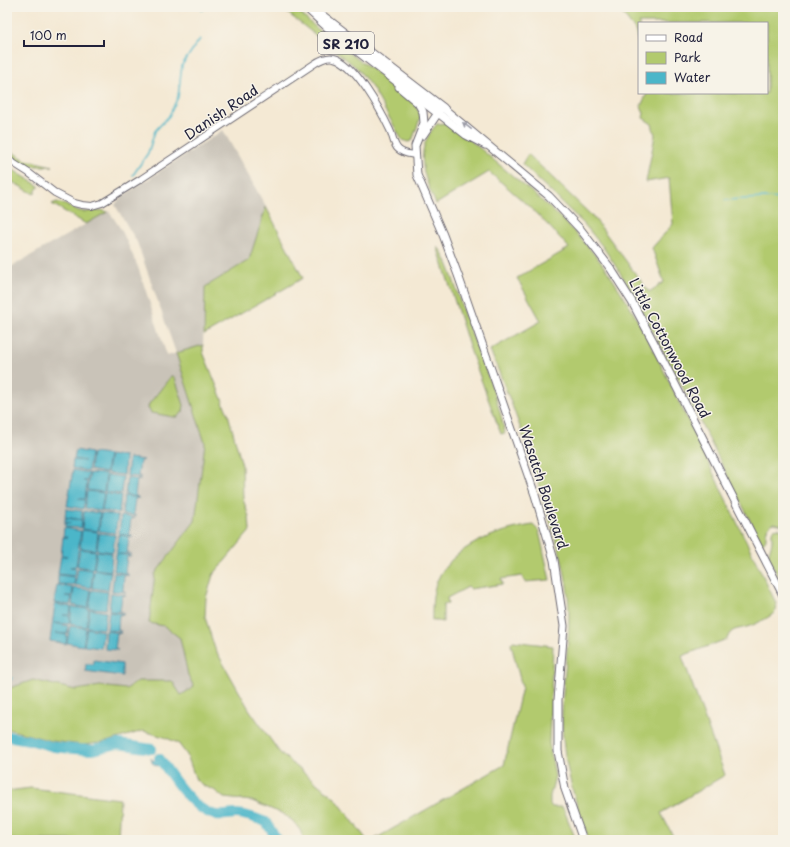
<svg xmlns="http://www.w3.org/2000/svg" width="790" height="847" viewBox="0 0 790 847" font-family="'Playpen Sans',sans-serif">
  <rect width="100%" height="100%" fill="#f7f3e8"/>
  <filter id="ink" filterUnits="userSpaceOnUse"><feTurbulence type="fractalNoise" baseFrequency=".025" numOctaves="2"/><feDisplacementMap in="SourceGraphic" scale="8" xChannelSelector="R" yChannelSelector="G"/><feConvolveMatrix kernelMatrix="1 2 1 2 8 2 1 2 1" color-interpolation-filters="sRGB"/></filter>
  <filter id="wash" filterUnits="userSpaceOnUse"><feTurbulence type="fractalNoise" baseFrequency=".012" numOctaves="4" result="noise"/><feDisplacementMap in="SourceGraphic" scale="16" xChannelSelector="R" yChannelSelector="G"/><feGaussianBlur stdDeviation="0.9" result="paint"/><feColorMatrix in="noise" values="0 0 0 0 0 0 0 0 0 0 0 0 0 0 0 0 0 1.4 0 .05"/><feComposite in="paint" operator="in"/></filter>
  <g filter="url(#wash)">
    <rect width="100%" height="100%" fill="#f4e9d4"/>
    <polygon fill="#c9c3b8" points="223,130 266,207 249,260 205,287 203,345 176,353 205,443 195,521 155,574 149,623 164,626 180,638 188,675 194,687 181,696 171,681 139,681 126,689 100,686 76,690 33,680 7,689 7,269 109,211 122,231 138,267 167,356 176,353 137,242 115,205 120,198"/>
    <g fill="#b2ca6e" stroke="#6a7654">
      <polygon points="280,7 293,7 327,37 373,70 415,104 421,116 412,141 408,142 402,140 373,89 357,68"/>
      <path d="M 617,7 L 783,7 L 783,525 L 774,523 C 766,527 766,531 766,539 L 763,543 L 761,542 L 675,372 L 624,279 L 603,247 L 584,224 L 522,164 L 528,154 L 595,219 L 649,292 L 664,282 L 652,248 L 673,224 L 669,178 L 646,182 L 655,135 L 652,124 L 643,118 L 644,113 L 641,106 L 647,93 L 767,93 L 767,23 L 639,23 L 639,45 L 635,30 Z"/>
      <path d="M 445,123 C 465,134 484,152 502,167 C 543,201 585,236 614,281 C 633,310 649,341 664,371 L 776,603 C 777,607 777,610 775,612 C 769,618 754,625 747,627 C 737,630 731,628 727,639 L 682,656 L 725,775 L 661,813 L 675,840 L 589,840 C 574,799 562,760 562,717 C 562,676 572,636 568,595 C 565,562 553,531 543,499 C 529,448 510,398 490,350 L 541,321 L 517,278 L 569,248 C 545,220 518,196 489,172 L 436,204 C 423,176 413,150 437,124 Z"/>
      <polygon points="7,149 26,160 53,166 31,166 29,169 7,155"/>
      <polygon points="7,166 39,186 34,194 7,179"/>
      <path d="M 57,202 C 67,204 74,211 85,212 C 92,212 100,208 107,212 L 86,224 L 52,204 Z"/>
      <polygon points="266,207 303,278 204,335 205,287 249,260"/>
      <path d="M 437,246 C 448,257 458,295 463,311 C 477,351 497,391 505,433 L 501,434 L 471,352 Z"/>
      <polygon points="203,345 203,352 228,414 242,465 243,499 249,517 250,531 213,575 206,598 205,617 215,649 249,709 280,753 336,799 367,840 304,840 300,830 293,821 283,814 252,801 224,798 214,790 204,786 196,780 187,755 178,743 164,737 143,731 106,742 83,745 52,741 7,729 7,689 33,680 76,690 100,686 126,689 138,681 172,681 181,695 194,687 188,675 180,638 164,626 149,623 155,574 195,521 205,443 176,353"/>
      <polygon points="172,375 175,378 184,405 183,412 177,417 174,417 151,413 148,408 149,404"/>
      <path d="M 533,525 L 539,531 L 550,580 L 525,582 L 522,576 L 501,579 L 503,584 L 470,589 L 468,587 L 447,598 L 448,603 L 443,605 L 443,622 L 432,620 C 432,607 432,593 437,581 C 452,546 498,530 533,525 Z"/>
      <polygon points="779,528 783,532 783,586 768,556 772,542 772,531 774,529"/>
      <polygon points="513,641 553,646 549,743 555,776 550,796 550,804 552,807 562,807 564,810 576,840 373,840 504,765 522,687 511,644"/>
      <polygon points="31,788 120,799 118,840 7,840 7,791"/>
    </g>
    <g fill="#4bb6c9" stroke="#366c82">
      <polygon points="76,450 91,453 88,471 72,468 73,460 85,461 74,459"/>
      <polygon points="92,453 109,455 106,473 90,470"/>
      <polygon points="110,455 125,457 124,475 107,473"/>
      <polygon points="129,458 144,460 140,461 138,476 141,477 127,476"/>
      <polygon points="73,470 89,473 87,481 83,481 87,481 85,499 78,499 85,500 83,509 67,506"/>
      <polygon points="90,473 106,474 104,492 87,490"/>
      <polygon points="107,475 123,477 121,494 105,492"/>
      <polygon points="127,478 141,480 137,480 135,495 138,497 125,495"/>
      <polygon points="87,491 104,493 101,511 85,508"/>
      <polygon points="105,493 121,496 119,513 102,511"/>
      <polygon points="124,496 139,498 135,499 133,514 136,516 122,514"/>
      <polygon points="66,509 82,511 82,520 65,517"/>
      <polygon points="84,511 100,513 98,531 82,529"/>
      <polygon points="101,513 118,516 115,533 99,531"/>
      <polygon points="121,516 135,518 131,519 129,534 133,536 119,534"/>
      <polygon points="65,518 82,520 81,528 65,527 65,523 71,523 65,522"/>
      <polygon points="64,528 81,531 76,566 70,567 76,568 75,576 58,574 61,556 67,556 61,555 63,537 67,537 63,537"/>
      <polygon points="82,530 98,532 96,550 80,548"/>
      <polygon points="99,533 115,535 113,552 97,550"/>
      <polygon points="119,535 133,537 129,538 127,553 131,554 118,554 131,556 127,557 125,572 128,574 114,571"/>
      <polygon points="80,549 96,551 93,569 77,566"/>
      <polygon points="97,551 112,553 111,571 94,569"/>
      <polygon points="78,568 93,570 91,588 75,585"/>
      <polygon points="94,570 111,572 108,590 92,588"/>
      <polygon points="114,573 129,575 124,576 123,591 126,592 112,591"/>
      <polygon points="58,575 75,577 74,585 58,584"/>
      <polygon points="57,585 73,588 72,596 65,596 72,597 70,605 54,603"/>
      <polygon points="74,588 91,590 88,608 72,605"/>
      <polygon points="92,590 108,592 106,609 89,608"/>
      <polygon points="111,593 126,595 122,596 120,611 123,612 109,611"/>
      <polygon points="55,604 71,607 70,615 63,615 70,616 69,624 54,623 68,626 67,634 56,633 67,635 66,644 50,641"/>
      <polygon points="72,607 89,609 86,627 70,624"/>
      <polygon points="90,609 106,612 104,629 87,627"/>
      <polygon points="109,612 124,614 119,615 118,630 121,631 107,630"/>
      <polygon points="70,626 86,628 83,646 67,643"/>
      <polygon points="87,628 103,631 101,648 84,646"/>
      <polygon points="106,631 121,633 117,634 115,649 118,650 105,649"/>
      <polygon points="94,660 122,664 122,676 85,671 86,664 94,664"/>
      <polygon points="161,757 164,761 158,766 152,763 151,758 153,761"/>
    </g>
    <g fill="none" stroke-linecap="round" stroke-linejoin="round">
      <g stroke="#4bb6c9" stroke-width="1.5">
        <polyline points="202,10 207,7"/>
        <polyline points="133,175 148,153 155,131 169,116 178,97 182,65 200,39"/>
        <polyline points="725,200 765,198 783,199"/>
        <polyline points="7,684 12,678"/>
      </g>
      <g stroke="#4bb6c9" stroke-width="10">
        <polyline points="7,736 29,740 54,747 73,749 93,750 118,744 152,749"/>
        <path d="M 159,758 C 171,775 191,808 212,814 C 220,817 228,814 236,814 C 246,814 257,819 266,822 L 277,840"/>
      </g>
    </g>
  </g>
  <g filter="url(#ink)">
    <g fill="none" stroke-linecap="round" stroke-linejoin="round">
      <g stroke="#6c6871" stroke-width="8">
        <path id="tertiary" d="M 7,159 L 29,173 L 55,193 L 74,203 L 82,205 L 92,206 L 102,203 L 141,179 L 314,64 C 320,60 327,56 334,58 C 355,63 381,111 390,130 C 393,136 393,144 398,149 C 403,154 409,154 415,155"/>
      </g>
      <g stroke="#6c6871" stroke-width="9">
        <g id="secondary">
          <polyline points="399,87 418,103 423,112 424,123 415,146 417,175 443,235 458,275 535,495 554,560 564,626 558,700 558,751 565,789 583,840"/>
          <polyline points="443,108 549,196 581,230 611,269 632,302 654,343 783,595"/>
          <polyline points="423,135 438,113 466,135 485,145"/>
        </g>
      </g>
      <g stroke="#6c6871" stroke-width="10">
        <g id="primary">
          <polyline points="306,7 333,32 438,113"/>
          <polyline points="320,14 443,108"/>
        </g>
      </g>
      <use href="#tertiary" stroke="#fff" stroke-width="6"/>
      <use href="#secondary" stroke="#fff" stroke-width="7"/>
      <use href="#primary" stroke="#fff" stroke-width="8"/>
    </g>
    <defs><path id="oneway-solid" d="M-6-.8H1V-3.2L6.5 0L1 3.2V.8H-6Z"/></defs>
    <use fill="#9c9ca7" href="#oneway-solid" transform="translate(467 126) rotate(-142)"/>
  </g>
  <g text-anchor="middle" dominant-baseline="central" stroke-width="3" stroke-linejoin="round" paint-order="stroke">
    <rect fill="#f7f3e8" stroke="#62616f" stroke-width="1" x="318" y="32" width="56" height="22" rx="3"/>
    <g font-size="13" font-weight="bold" fill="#22223b">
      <text x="346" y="43">SR 210</text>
    </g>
    <g font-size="14" fill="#22223b" stroke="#f7f3e8">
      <text transform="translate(221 112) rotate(-34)">Danish Road</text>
      <text transform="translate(670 348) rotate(62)">Little Cottonwood Road</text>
      <text transform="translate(544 487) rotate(72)">Wasatch Boulevard</text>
    </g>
  </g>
  <rect width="790" height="847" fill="none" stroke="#f7f3e8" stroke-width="24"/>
  <rect x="638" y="22" width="130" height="72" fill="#f7f3e8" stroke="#a29fa3"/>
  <rect x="646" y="35" width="20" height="6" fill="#ffffff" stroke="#a29fa3"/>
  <text x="674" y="42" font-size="12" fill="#22223b">Road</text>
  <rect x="646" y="52" width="20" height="12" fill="#b2ca6e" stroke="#a29fa3"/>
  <text x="674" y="62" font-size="12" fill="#22223b">Park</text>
  <rect x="646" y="72" width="20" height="12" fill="#4bb6c9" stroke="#a29fa3"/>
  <text x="674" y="82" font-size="12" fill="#22223b">Water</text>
  <path d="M24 40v6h80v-6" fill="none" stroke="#22223b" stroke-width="2"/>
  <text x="30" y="40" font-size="12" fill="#22223b" stroke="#f7f3e8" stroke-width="3" paint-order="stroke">100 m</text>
</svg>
